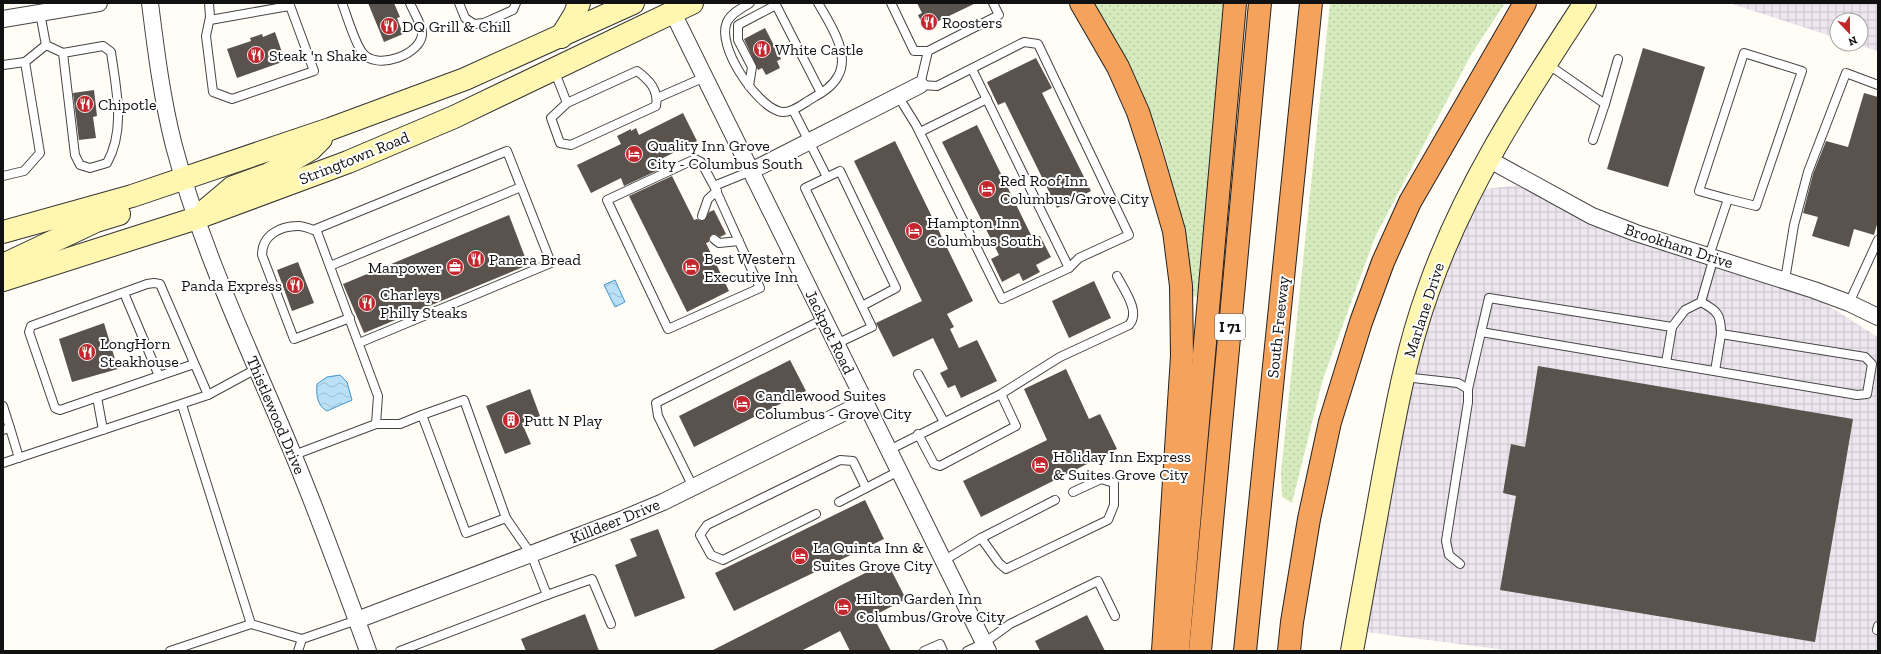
<svg xmlns="http://www.w3.org/2000/svg" width="1881" height="654" viewBox="0 0 1881 654" font-family="'Zilla Slab',serif">
  <defs>
    <pattern id="industrial-grid" width="8" height="8" patternUnits="userSpaceOnUse"><rect width="8" height="8" fill="#eee6ef"/><path d="M0 4h8M4 0v8" fill="none" stroke="#cbc4cc"/></pattern>
    <pattern id="grass-dots" width="8" height="8" patternUnits="userSpaceOnUse"><rect width="8" height="8" fill="#d5ebbd"/><path d="M2 2h.1M6 6h.1" fill="none" stroke="#b6c8a1" stroke-width="1.8" stroke-linecap="round"/></pattern>
    <pattern id="water-waves" width="16" height="10" patternUnits="userSpaceOnUse"><rect width="16" height="10" fill="#b9e0f7"/><path d="M0 5q4-4 8 0t8 0" fill="none" stroke="#9ebfd3"/></pattern>
  </defs>
  <rect width="100%" height="100%" fill="#fffdf5"/>
  <g fill="url(#industrial-grid)">
    <polygon points="1729,3 1878,3 1878,51 1855,44 1861,44 1861,20 1837,20 1837,38"/>
    <polygon points="1520,185 1819,300 1878,337 1878,651 1513,651 1366,632 1406,398 1447,262 1486,189"/>
  </g>
  <g fill="url(#grass-dots)">
    <path d="M 1089,3 L 1223,3 L 1208,204 L 1197,297 L 1191,296 C 1184,244 1177,194 1162,144 C 1146,93 1115,48 1089,3 Z"/>
    <polygon points="1330,3 1505,3 1471,55 1375,237 1323,379 1292,503 1282,497 1281,472"/>
  </g>
  <g fill="url(#water-waves)" stroke="#3f96cf">
    <polygon points="615,280 625,302 615,307 604,285"/>
    <path d="M 340,375 L 347,382 L 352,400 L 327,411 C 317,406 316,394 317,384 L 327,377 Z"/>
  </g>
  <g fill="#5a524d">
    <polygon points="368,3 394,3 400,17 397,18 403,34 384,42"/>
    <polygon points="917,3 976,3 924,28 918,15 922,13"/>
    <polygon points="765,28 781,59 777,61 780,68 766,75 762,68 758,70 744,39"/>
    <polygon points="275,32 285,61 237,78 227,49 251,41 250,38 262,34 263,37"/>
    <polygon points="1643,48 1705,67 1668,187 1607,169"/>
    <polygon points="1036,58 1052,88 1042,93 1091,191 1057,208 1005,102 998,105 987,82"/>
    <polygon points="94,90 97,116 93,117 96,138 79,140 73,93"/>
    <polygon points="1864,93 1878,97 1878,221 1874,235 1854,229 1849,247 1812,236 1818,217 1803,213 1813,174 1826,141 1848,147"/>
    <polygon points="683,113 697,141 663,158 667,166 624,186 621,178 591,193 577,165 621,144 617,136 631,129 631,131 636,128 639,135"/>
    <polygon points="977,125 1033,239 1040,236 1051,257 1036,265 1040,272 1023,281 1019,273 1002,282 991,259 999,255 942,142"/>
    <polygon points="895,141 973,301 947,314 954,327 950,329 959,348 977,340 997,381 961,398 955,385 948,388 940,373 948,369 933,338 893,357 876,323 922,301 854,161"/>
    <polygon points="672,176 694,220 697,219 701,221 705,220 709,212 714,210 726,234 720,237 715,234 712,234 709,238 709,242 706,243 729,291 687,312 629,196"/>
    <polygon points="509,215 528,265 364,333 343,284"/>
    <polygon points="298,262 314,303 292,311 277,270"/>
    <polygon points="1094,281 1111,318 1069,338 1052,301"/>
    <polygon points="104,323 118,369 72,382 59,339"/>
    <polygon points="790,360 806,391 694,447 679,416"/>
    <polygon points="1538,366 1853,419 1815,642 1500,590 1516,496 1503,493 1511,444 1525,447"/>
    <polygon points="1066,369 1089,419 1100,414 1117,449 981,517 963,481 1047,440 1024,389"/>
    <polygon points="530,389 540,416 522,423 531,444 505,454 486,406"/>
    <polygon points="865,500 884,539 734,611 715,573"/>
    <polygon points="658,529 685,598 635,617 615,565 637,556 630,539"/>
    <polygon points="887,562 906,599 873,616 891,651 850,651 840,631 801,651 711,651"/>
    <polygon points="585,614 599,651 526,651 521,639"/>
    <polygon points="1087,615 1105,651 1040,651 1035,641"/>
  </g>
  <g fill="none" stroke-linecap="round" stroke-linejoin="round">
    <g stroke="#444" stroke-width="10">
      <g id="lane">
        <polyline points="209,3 210,17 206,36 213,92 232,99 314,71 289,3"/>
        <path d="M 342,3 C 347,16 354,41 362,52 C 375,72 424,54 422,32 C 421,23 413,11 410,3"/>
        <polyline points="459,3 465,18 474,24 484,23 513,10 516,3"/>
        <path d="M 750,3 C 742,8 731,13 727,22 C 716,46 755,103 778,111 C 788,115 800,106 808,101 C 819,94 832,88 838,76 C 851,54 829,22 818,3"/>
        <polyline points="775,3 821,93"/>
        <polyline points="891,3 914,51 928,51 999,15 993,3"/>
        <path d="M 40,13 L 46,45 L 63,53 L 103,46 L 111,52 C 116,89 126,129 107,163 L 90,168 L 80,165 L 75,155 L 63,53"/>
        <polyline points="210,20 289,6"/>
        <polyline points="1546,63 1605,104 1593,140"/>
        <polyline points="3,65 25,62"/>
        <polyline points="972,69 1069,268"/>
        <path d="M 554,70 L 567,103 L 637,71 C 649,80 659,90 656,106 L 571,145 L 560,143 L 551,118 L 567,103"/>
        <polyline points="749,86 752,67 738,40 738,25 776,5"/>
        <polyline points="898,96 916,125 1002,299 1069,268 1079,258 1129,235 1038,44 1024,42 937,86 920,85 928,51"/>
        <polyline points="657,98 705,77"/>
        <polyline points="1605,104 1618,59"/>
        <polyline points="793,110 827,177"/>
        <polyline points="920,132 987,99"/>
        <polyline points="3,176 24,171 40,153 25,62 46,45"/>
        <polyline points="714,186 701,162 695,159 607,200 668,329 760,288 714,186 751,171"/>
        <polyline points="702,216 708,199 717,191"/>
        <path d="M 316,231 C 311,229 304,226 298,226 C 280,226 262,235 262,255 L 294,339 L 350,318"/>
        <polyline points="714,239 719,243 739,241"/>
        <polyline points="1709,256 1728,199 1699,191 1744,53 1802,71 1756,206 1728,199"/>
        <polyline points="330,266 521,187"/>
        <polyline points="1785,280 1794,225 1808,172 1846,73 1878,85"/>
        <polyline points="124,293 159,376"/>
        <path d="M 1701,302 C 1718,311 1721,315 1721,334 L 1865,357 L 1872,364 L 1867,394 L 1857,395 L 1481,332 L 1489,298 L 1672,327 L 1685,310 L 1701,302 L 1714,257"/>
        <polyline points="1849,303 1878,240"/>
        <polyline points="836,344 872,327 805,188 840,171 896,288 862,306"/>
        <polyline points="1666,363 1672,327"/>
        <polyline points="194,364 60,410 55,408 29,332 31,326 147,284 154,283 160,284 208,395"/>
        <polyline points="1715,371 1721,334"/>
        <polyline points="918,374 944,422"/>
        <polyline points="1404,377 1458,383 1468,389 1468,402 1446,541 1449,555 1460,564"/>
        <polyline points="1468,389 1481,332"/>
        <polyline points="97,397 103,430"/>
        <polyline points="182,405 251,624"/>
        <polyline points="3,406 10,428 3,430"/>
        <polyline points="422,415 464,400 506,518"/>
        <polyline points="376,424 400,424 422,415 466,533 506,518 531,554 547,595 400,651"/>
        <polyline points="10,428 19,458"/>
        <polyline points="918,434 934,464 940,466 1016,426 1001,394"/>
        <path d="M 889,450 L 1001,394 L 1060,357 L 1129,325 C 1141,312 1124,290 1117,276"/>
        <polyline points="294,455 376,424 378,396 316,229 507,151 551,263 359,343"/>
        <polyline points="3,463 208,395 256,369"/>
        <polyline points="693,487 658,416 656,403 824,319"/>
        <polyline points="839,502 899,471"/>
        <polyline points="816,514 723,560 711,555 700,535 707,525 840,460 853,461 866,488"/>
        <polyline points="981,538 999,563 1006,569 1108,520 1114,505 1114,483 1101,479 1073,492"/>
        <polyline points="943,561 981,538 1055,500"/>
        <polyline points="547,595 592,579 611,624"/>
        <polyline points="1877,630 1878,626"/>
        <polyline points="170,651 251,624 302,639 357,620"/>
        <polyline points="298,651 302,639"/>
        <polyline points="924,651 940,644 943,651"/>
        <polyline points="967,651 984,643 1010,624 1098,581 1115,616"/>
      </g>
    </g>
    <g stroke="#444" stroke-width="18">
      <g id="street">
        <path d="M 150,3 C 156,51 162,99 174,146 C 202,252 251,353 293,454 C 320,519 344,585 368,651"/>
        <polyline points="673,13 988,651"/>
        <polyline points="3,19 99,3"/>
        <polyline points="1488,159 1592,216 1636,233 1814,290 1849,303 1878,317"/>
        <polyline points="751,171 920,85"/>
        <polyline points="357,620 618,521 663,502 865,402"/>
      </g>
    </g>
    <g stroke="#333" stroke-width="24">
      <g id="secondary">
        <polyline points="561,37 575,14 579,3"/>
        <polyline points="207,209 233,187 269,174 311,149 321,139"/>
        <polyline points="3,232 132,196 330,129 465,79 633,3"/>
        <polyline points="3,265 96,221 119,214"/>
        <polyline points="3,280 197,218 348,162 454,117 692,3"/>
        <path d="M 1352,651 C 1362,594 1373,536 1383,479 C 1395,415 1406,352 1428,291 C 1464,187 1525,95 1585,3"/>
      </g>
    </g>
    <g stroke="#222" stroke-width="24">
      <g id="highway">
        <polyline points="1081,3 1118,67 1138,112 1151,152 1174,231 1181,286 1182,356 1163,651"/>
        <polyline points="1178,649 1235,3"/>
        <polyline points="1200,651 1260,3"/>
        <polyline points="1245,651 1311,3"/>
        <polyline points="1289,651 1292,622 1309,519 1330,422 1361,322 1383,262 1410,202 1525,3"/>
      </g>
    </g>
    <use href="#lane" stroke="#fff" stroke-width="8"/>
    <use href="#street" stroke="#fff" stroke-width="16"/>
    <use href="#secondary" stroke="#fff6b0" stroke-width="22"/>
    <use href="#highway" stroke="#f5a25d" stroke-width="22"/>
  </g>
  <defs>
    <g id="restaurant-disc" transform="scale(0.9)"><circle r="9.5" fill="#c4262e" stroke="#fff"/><path d="M-5-6h1v4h1v-4h1v4h1v-4h1v5L-1.5 .5V6h-2V.5L-5-1ZM5-6V6H3V1.5H1.5Q1.5-4 5-6Z" fill="#fff"/></g>
    <g id="hotel-disc" transform="scale(0.9)"><circle r="9.5" fill="#c4262e" stroke="#fff"/><path d="M-6-4.5h1.5V1H6V5H4.5V3h-9V5H-6ZM-4 0a1.8 1.8 0 1 1 3.6 0ZM.5 0V-2.5h3Q6-2.5 6 0Z" fill="#fff"/></g>
    <g id="office-disc" transform="scale(0.9)"><circle r="9.5" fill="#c4262e" stroke="#fff"/><path d="M-6-3h4V-5.5h4V-3h4V5H-6ZM-1-4.5V-3h2v-1.5ZM-6 0V1H6V0Z" fill="#fff"/></g>
    <g id="building-disc" transform="scale(0.9)"><circle r="9.5" fill="#c4262e" stroke="#fff"/><path d="M-4-6H4V6H1V3H-1V6H-4ZM-2.5-4.3h1.7v1.8h-1.7ZM.8-4.3h1.7v1.8H.8ZM-2.5-1h1.7V.8h-1.7ZM.8-1h1.7V.8H.8Z" fill="#fff"/></g>
  </defs>
  <g fill-rule="evenodd">
    <use href="#restaurant-disc" x="929" y="22"/>
    <use href="#restaurant-disc" x="389" y="26"/>
    <use href="#restaurant-disc" x="762" y="49"/>
    <use href="#restaurant-disc" x="256" y="55"/>
    <use href="#restaurant-disc" x="85" y="104"/>
    <use href="#hotel-disc" x="634" y="154"/>
    <use href="#hotel-disc" x="987" y="189"/>
    <use href="#hotel-disc" x="914" y="231"/>
    <use href="#restaurant-disc" x="476" y="259"/>
    <use href="#office-disc" x="455" y="267"/>
    <use href="#hotel-disc" x="691" y="267"/>
    <use href="#restaurant-disc" x="295" y="285"/>
    <use href="#restaurant-disc" x="367" y="303"/>
    <use href="#restaurant-disc" x="87" y="352"/>
    <use href="#hotel-disc" x="742" y="404"/>
    <use href="#building-disc" x="511" y="420"/>
    <use href="#hotel-disc" x="1040" y="465"/>
    <use href="#hotel-disc" x="800" y="556"/>
    <use href="#hotel-disc" x="843" y="607"/>
  </g>
  <g text-anchor="middle" dominant-baseline="central" stroke-width="4" stroke-linejoin="round" paint-order="stroke">
    <rect fill="#fff" stroke="#585858" stroke-width="1" x="1215" y="314" width="30" height="26" rx="3"/>
    <g font-size="15" font-weight="bold" fill="#111">
      <text x="1230" y="327">I 71</text>
    </g>
    <g font-size="16" fill="#111" stroke="#fff" text-anchor="start">
      <text x="942" y="22">Roosters</text>
      <text x="402" y="26">DQ Grill &amp; Chill</text>
      <text x="775" y="49">White Castle</text>
      <text x="269" y="55">Steak 'n Shake</text>
      <text x="98" y="104">Chipotle</text>
      <text x="647" y="145">Quality Inn Grove<tspan x="647" dy="18">City - Columbus South</tspan></text>
      <text x="1000" y="180">Red Roof Inn<tspan x="1000" dy="18">Columbus/Grove City</tspan></text>
      <text x="927" y="222">Hampton Inn<tspan x="927" dy="18">Columbus South</tspan></text>
      <text x="704" y="258">Best Western<tspan x="704" dy="18">Executive Inn</tspan></text>
      <text x="489" y="259">Panera Bread</text>
      <text x="442" y="267" text-anchor="end">Manpower</text>
      <text x="282" y="285" text-anchor="end">Panda Express</text>
      <text x="380" y="294">Charleys<tspan x="380" dy="18">Philly Steaks</tspan></text>
      <text x="100" y="343">LongHorn<tspan x="100" dy="18">Steakhouse</tspan></text>
      <text x="755" y="395">Candlewood Suites<tspan x="755" dy="18">Columbus - Grove City</tspan></text>
      <text x="524" y="420">Putt N Play</text>
      <text x="1053" y="456">Holiday Inn Express<tspan x="1053" dy="18">&amp; Suites Grove City</tspan></text>
      <text x="813" y="547">La Quinta Inn &amp;<tspan x="813" dy="18">Suites Grove City</tspan></text>
      <text x="856" y="598">Hilton Garden Inn<tspan x="856" dy="18">Columbus/Grove City</tspan></text>
    </g>
    <g font-size="16" fill="#111" stroke="#fff">
      <text transform="translate(354 158) rotate(-22)">Stringtown Road</text>
      <text transform="translate(1679 246) rotate(18)">Brookham Drive</text>
      <text transform="translate(1424 310) rotate(-72)">Marlane Drive</text>
      <text transform="translate(1278 327) rotate(-84)">South Freeway</text>
      <text transform="translate(830 332) rotate(64)">Jackpot Road</text>
      <text transform="translate(276 415) rotate(67)">Thistlewood Drive</text>
      <text transform="translate(615 521) rotate(-22)">Killdeer Drive</text>
    </g>
  </g>
  <rect width="1881" height="654" fill="none" stroke="#111111" stroke-width="8"/>
  <g transform="translate(1849 32) rotate(158)"><circle r="19" fill="#ffffff" stroke="#a0a0a0"/>
  <path d="M0-3L7 15L0 10L-7 15Z" fill="#c4262e"/>
  <text y="-6" font-size="11" font-weight="bold" text-anchor="middle" fill="#111111">N</text>
  </g>
</svg>
